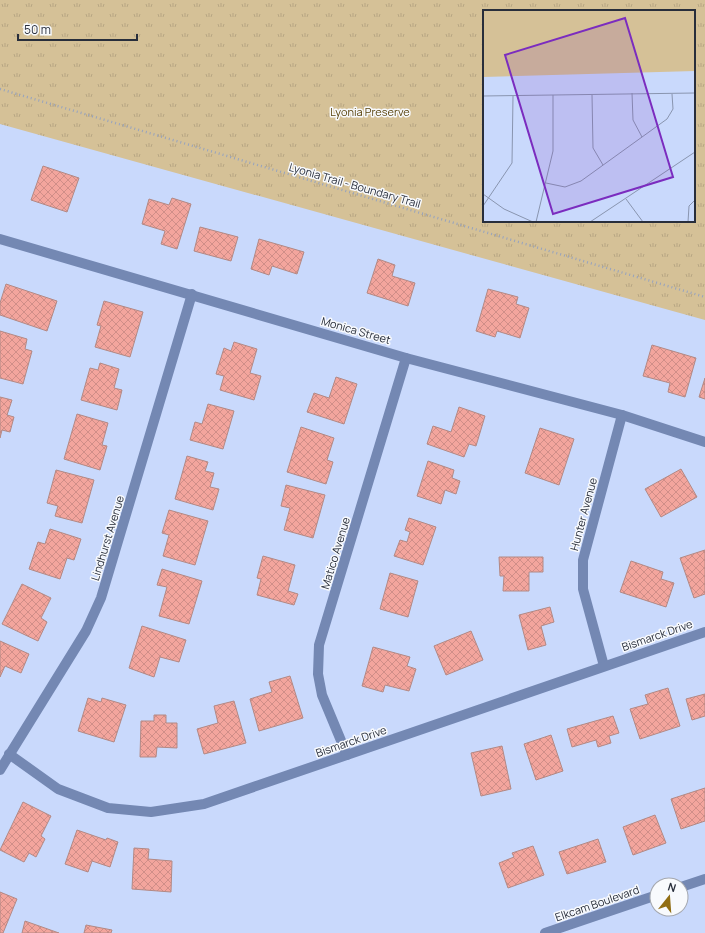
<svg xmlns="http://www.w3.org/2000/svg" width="705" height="933" viewBox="0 0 705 933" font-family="Manrope,sans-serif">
  <defs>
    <pattern id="park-tufts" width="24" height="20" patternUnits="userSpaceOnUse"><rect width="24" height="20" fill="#d5c197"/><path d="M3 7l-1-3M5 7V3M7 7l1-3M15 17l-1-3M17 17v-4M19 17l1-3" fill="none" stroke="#b7a683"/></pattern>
    <pattern id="building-cross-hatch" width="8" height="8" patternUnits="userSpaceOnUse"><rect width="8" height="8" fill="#f3a59d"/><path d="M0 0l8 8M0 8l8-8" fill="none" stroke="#d08e88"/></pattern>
  </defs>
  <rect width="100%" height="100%" fill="#c9d9fc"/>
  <path fill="url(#park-tufts)" fill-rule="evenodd" d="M 0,0 L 705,0 L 705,320 L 0,124 ZM 484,11 L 694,11 L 694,221 L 484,221 Z"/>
  <g fill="url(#building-cross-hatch)" stroke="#b28985">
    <polygon points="43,166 79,178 67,212 31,200"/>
    <polygon points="172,198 191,204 177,249 161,244 165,231 142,224 149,199 169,205"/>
    <polygon points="200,227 238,237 231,261 194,251"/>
    <polygon points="259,239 304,252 297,274 272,266 269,275 251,269"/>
    <polygon points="378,259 395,265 392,276 415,283 408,306 367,293"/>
    <polygon points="6,284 57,301 47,331 0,315 0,303"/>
    <polygon points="488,289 518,297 516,304 529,308 520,338 497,331 495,337 476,331"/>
    <polygon points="104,301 143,312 130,357 95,347 101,326 97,325"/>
    <polygon points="0,331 27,339 25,349 32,351 23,384 0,378"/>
    <polygon points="234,342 257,349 250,373 261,376 254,400 220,390 224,376 216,374 224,348 231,351"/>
    <polygon points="652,345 696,358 685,397 668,392 670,383 643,376"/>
    <polygon points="100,363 119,369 114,388 122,390 117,410 81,400 90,368 98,370"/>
    <polygon points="336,377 357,384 344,424 307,412 314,393 329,398"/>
    <polygon points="705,378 705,399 699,397"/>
    <polygon points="0,397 12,400 7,415 14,417 10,432 2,430 0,438"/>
    <polygon points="208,404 234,411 223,449 190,440 195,422 202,424"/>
    <polygon points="459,407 485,416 476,446 469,444 464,457 427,444 433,426 451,432"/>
    <polygon points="77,414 108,423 102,445 107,446 100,470 64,459"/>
    <polygon points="301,427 334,438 327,460 333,462 326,484 287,472"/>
    <polygon points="540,428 574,439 559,485 525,473"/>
    <polygon points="187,456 208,462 205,471 214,473 210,487 219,489 213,510 175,499"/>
    <polygon points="428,461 454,470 452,478 460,481 456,494 445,490 441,504 417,496"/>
    <polygon points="681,469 697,497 661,517 645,489"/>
    <polygon points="56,470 94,480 82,523 55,516 58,506 47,503"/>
    <polygon points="286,485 325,495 313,538 284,530 290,508 281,506"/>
    <polygon points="169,510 208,521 195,565 163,556 169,535 162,533"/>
    <polygon points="409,518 436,527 423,565 394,556 400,540 407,542 410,532 405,530"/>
    <polygon points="50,529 81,539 74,560 67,558 60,579 29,569 38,542 45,544"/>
    <polygon points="705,550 705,594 694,598 680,558"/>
    <polygon points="263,556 295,565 288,591 298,594 294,605 257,595 261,579 257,578"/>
    <polygon points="499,557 543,557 543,572 529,572 529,591 503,591 504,576 500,576"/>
    <polygon points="631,561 663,572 661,579 674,583 666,607 620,592"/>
    <polygon points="162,569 202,581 189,624 159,616 167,587 157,585"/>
    <polygon points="390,573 418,581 408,617 380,609"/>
    <polygon points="22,584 51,598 41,618 47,622 38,641 2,624"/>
    <polygon points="550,607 554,622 541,626 546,645 528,650 519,615"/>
    <polygon points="142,626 186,640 179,662 160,657 154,677 129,668"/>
    <polygon points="471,631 483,660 446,675 434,646"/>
    <polygon points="0,641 29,654 21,673 5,666 0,677"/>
    <polygon points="373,647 410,657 407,666 416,669 409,691 385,685 383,692 362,686"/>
    <polygon points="290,676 303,718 259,731 250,699 272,692 269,682"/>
    <polygon points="668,688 680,726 640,739 630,709 648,704 645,695"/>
    <polygon points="705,694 705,716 692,720 686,699"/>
    <polygon points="88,698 101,702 102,698 126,705 114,742 78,731"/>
    <polygon points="234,701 246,743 204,754 197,729 218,723 214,706"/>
    <polygon points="154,715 166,715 166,723 177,723 177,748 157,747 156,757 140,757 141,721 154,721"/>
    <polygon points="613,716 619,733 609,736 611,743 598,747 596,740 572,747 567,729"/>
    <polygon points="551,735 563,771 536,780 524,744"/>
    <polygon points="502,746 511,789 481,796 471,753"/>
    <polygon points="705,788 705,821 681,829 671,799"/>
    <polygon points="23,802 51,816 41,836 45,839 36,857 29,853 24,862 0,850"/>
    <polygon points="655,815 666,843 633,855 623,827"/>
    <polygon points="77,830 106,840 107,838 118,842 110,867 92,861 88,872 65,864"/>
    <polygon points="598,839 606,862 567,874 559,852"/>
    <polygon points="533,846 544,875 508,888 499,863 514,857 512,853"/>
    <polygon points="134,848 149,849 148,859 172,861 171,892 132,889"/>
    <polygon points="0,892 17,899 3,933 0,933"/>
    <polygon points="25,921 59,933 22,933"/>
    <polygon points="86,925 112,930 111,933 84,933"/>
  </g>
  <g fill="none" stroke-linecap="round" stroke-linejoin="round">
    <polyline stroke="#96a3bf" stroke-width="2.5" stroke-dasharray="1 3" stroke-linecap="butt" points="0,89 705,297"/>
    <g stroke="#7488b3" stroke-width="10">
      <polyline points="0,239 406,358 622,415 705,442"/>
      <polyline points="604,666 583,589 583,560 622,415"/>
      <polyline points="9,754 58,789 108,808 151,812 204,804 705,632"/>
      <polyline points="347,755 322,695 318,674 319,645 406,358"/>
      <polyline points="0,770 86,631 101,598 192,294"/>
      <polyline points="681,887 705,879"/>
      <polyline points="545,933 657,895"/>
    </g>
  </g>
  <g text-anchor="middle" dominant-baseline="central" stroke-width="3" stroke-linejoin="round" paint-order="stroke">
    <g font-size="11" fill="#59430c" stroke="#f8fafd">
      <text x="370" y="111">Lyonia Preserve</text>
    </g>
    <g font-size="11" fill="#282e3b" stroke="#f8fafd">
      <text transform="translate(355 185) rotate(16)">Lyonia Trail - Boundary Trail</text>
      <text transform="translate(356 330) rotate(16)">Monica Street</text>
      <text transform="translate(583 514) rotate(-75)">Hunter Avenue</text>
      <text transform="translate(107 538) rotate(-73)">Lindhurst Avenue</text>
      <text transform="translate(335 553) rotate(-73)">Matico Avenue</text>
      <text transform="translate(657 635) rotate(-19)">Bismarck Drive</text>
      <text transform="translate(351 741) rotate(-19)">Bismarck Drive</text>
      <text transform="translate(597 903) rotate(-19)">Elkcam Boulevard</text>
    </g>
  </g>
  <g transform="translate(483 10)">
    <rect width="212" height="212" fill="#c9d9fc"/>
    <path d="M 0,0 L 212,0 L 212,61 L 0,67 Z" fill="#d5c197"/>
    <path fill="none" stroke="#8995af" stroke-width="1" d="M 149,83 L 150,110 L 159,127M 109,85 L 110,138 L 120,155M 0,86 L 212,83M 63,173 L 82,177 L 98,171 L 184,109 L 190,99 L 189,84M 0,184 L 21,199 L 50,212M 143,189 L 160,212M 0,196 L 29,153 L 30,86M 53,212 L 70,141 L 70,85M 107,212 L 212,142M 205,212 L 206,196 L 212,190"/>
    <path fill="#7b2cbf" fill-opacity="0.15" stroke="#7b2cbf" stroke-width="2" d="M 142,8 L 190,167 L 70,204 L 22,45 Z"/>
    <rect width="212" height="212" fill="none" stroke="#282e3b" stroke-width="2"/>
  </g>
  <g transform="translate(669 897) rotate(17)"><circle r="19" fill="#f8fafd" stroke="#a5a8af"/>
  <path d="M0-3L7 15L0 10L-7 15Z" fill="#916e14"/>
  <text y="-6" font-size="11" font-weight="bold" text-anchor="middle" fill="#282e3b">N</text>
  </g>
  <path d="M18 34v6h119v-6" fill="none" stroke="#282e3b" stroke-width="2"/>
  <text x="24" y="34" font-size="12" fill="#282e3b" stroke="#f8fafd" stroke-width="3" paint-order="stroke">50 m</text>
</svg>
